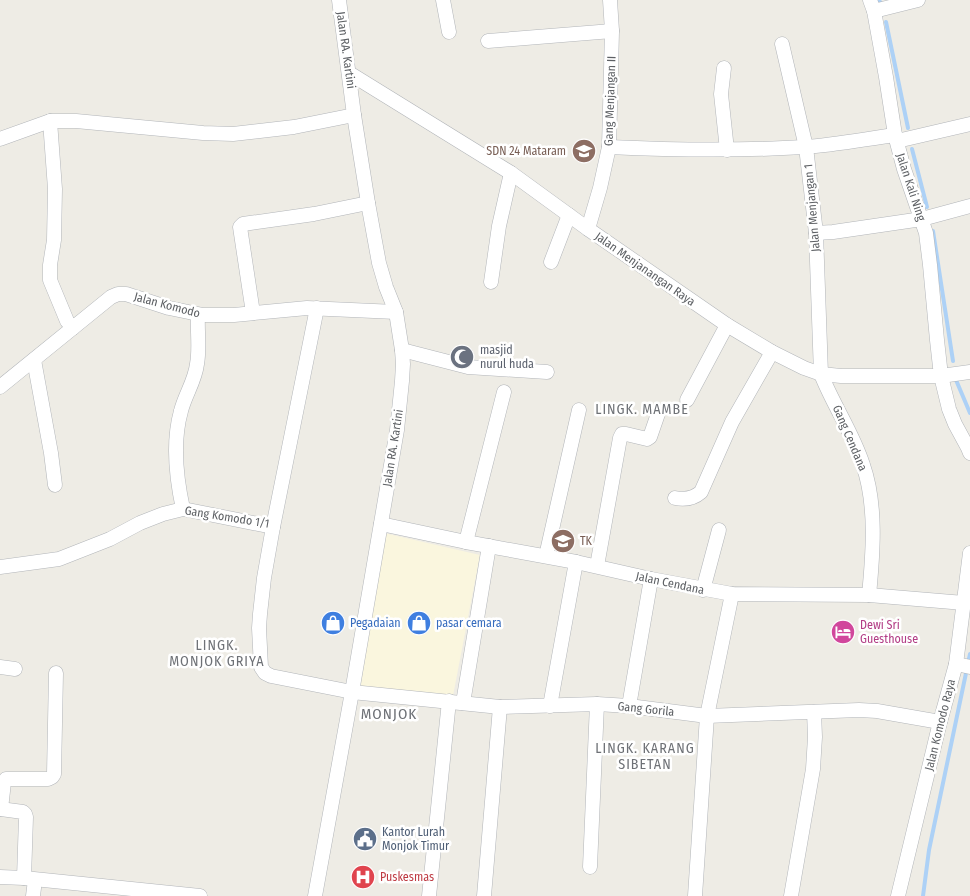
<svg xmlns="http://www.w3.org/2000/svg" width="970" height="896" viewBox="0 0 970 896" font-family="'Fira Sans Condensed',sans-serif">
  <rect width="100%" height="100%" fill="#eeece5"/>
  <polygon fill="#faf6de" points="384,533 480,555 452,701 360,690"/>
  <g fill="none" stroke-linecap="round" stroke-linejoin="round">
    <g stroke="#add1f6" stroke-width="4">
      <polyline points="879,0 880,2"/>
      <polyline points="886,22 908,128"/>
      <polyline points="912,149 927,207"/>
      <polyline points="933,231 953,361"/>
      <polyline points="956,380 970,413"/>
      <polyline points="923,896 929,850 970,654"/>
    </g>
    <g stroke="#b2b5b9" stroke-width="15">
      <g id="minor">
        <polyline points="443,0 449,32"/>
        <polyline points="870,0 874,11 886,77 895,135 904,169 926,233 930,265 937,340 941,376 949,409 955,424 968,448 970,453"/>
        <polyline points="874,11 918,0"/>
        <polyline points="488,41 612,31"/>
        <path d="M 782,44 L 806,147 L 816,233 L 821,374 C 833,405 853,433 863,465 C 877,505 873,554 869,595"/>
        <polyline points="724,68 721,94 727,150"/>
        <polyline points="349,73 511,173 588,229 727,325 772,352 804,368 821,374 841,376 941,376 970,372"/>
        <polyline points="50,121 55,189 54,240 50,265 50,280 67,321 73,328"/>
        <polyline points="0,139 50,121 76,121 203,133 233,134 294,127 354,115"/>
        <polyline points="897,141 970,124"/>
        <path d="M 609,147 C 674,150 739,151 804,147 C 834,145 865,139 895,135"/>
        <polyline points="588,229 600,188 609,147 612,31 610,0"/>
        <polyline points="816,233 833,232 922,219 970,206"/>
        <polyline points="551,262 569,215"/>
        <polyline points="491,282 499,226 511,173"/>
        <polyline points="253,313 240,227 243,224 314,214 368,203"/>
        <polyline points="402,350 468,367 547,372"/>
        <polyline points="34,360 51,453 55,485"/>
        <polyline points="0,387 111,297 118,294 126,294 169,308 203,315 234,315 307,308 396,312"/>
        <polyline points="687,400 727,325"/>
        <path d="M 675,498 C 685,500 693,499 701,492 L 732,422 L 772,352"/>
        <path d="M 183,509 C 176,477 172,443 181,411 C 185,395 195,381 197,364 C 200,348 197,331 198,315"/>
        <polyline points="381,524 466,542 576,562 651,579 732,594 869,595 964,603"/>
        <polyline points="273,527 264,578 260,614 259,628 261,667 265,673 271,676 352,692 500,707 597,704 629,706 707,716 859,710 877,711 940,722"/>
        <polyline points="466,542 504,392"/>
        <polyline points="546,556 579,410"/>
        <polyline points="597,566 620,438 622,434 626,434 647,439 650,437 659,411"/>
        <polyline points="0,567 59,559 110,539 140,523 163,514 183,509 273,527 317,308"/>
        <polyline points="703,590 719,530"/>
        <polyline points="956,664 970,667"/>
        <polyline points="0,667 15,669"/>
        <polyline points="463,703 489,546"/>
        <polyline points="550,706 576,562"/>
        <polyline points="629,706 651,579"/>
        <polyline points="0,809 23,812 25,814 26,817 24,878"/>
        <polyline points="1,809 4,782 6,779 48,779 52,777 54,774 56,673"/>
        <polyline points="590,867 597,704"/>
        <polyline points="0,877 24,878 200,896"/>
        <polyline points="33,896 35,880"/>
        <polyline points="315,896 352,692 397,430 402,381 403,364 402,350 396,312 386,287 379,263 368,203 354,115 339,0"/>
        <polyline points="429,896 449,701"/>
        <polyline points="484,896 500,707"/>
        <polyline points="695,896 707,716 732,594"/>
        <polyline points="791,896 813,769 815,737 814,712"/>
        <polyline points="898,896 940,722 956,664 970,553"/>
      </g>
    </g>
    <use href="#minor" stroke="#fff" stroke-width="14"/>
  </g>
  <defs>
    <g id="school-disc" transform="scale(1.25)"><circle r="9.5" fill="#8d6e63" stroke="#fff"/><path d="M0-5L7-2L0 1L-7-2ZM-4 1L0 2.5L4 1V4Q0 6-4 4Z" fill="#fff"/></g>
    <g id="mosque-disc" transform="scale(1.25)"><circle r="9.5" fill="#6b7280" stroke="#fff"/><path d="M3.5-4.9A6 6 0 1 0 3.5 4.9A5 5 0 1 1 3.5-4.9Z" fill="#fff"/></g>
    <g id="shop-disc" transform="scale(1.25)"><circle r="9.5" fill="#3f7fe0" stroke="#fff"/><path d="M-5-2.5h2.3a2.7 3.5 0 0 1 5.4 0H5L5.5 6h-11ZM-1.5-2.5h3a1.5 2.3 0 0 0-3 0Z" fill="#fff"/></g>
    <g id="hotel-disc" transform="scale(1.25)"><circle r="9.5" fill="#d1479c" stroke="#fff"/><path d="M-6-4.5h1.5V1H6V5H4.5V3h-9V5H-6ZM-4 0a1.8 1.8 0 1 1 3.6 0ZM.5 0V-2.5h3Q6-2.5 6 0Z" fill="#fff"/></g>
    <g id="civic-disc" transform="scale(1.25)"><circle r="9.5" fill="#5c6f8a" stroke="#fff"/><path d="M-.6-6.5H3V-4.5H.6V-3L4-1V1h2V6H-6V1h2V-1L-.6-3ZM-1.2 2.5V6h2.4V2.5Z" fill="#fff"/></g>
    <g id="hospital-disc" transform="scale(1.25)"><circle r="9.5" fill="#e0444e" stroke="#fff"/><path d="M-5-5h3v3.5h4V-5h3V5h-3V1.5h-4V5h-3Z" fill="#fff"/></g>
  </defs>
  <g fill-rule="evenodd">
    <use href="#school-disc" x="584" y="151"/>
    <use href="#mosque-disc" x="462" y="357"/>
    <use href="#school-disc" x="563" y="541"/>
    <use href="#shop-disc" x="333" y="623"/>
    <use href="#shop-disc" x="419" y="623"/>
    <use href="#hotel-disc" x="843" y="632"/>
    <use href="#civic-disc" x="365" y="839"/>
    <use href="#hospital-disc" x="363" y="877"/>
  </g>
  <g text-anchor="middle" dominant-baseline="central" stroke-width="5" stroke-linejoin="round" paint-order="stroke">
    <g font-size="12" fill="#5d6064" stroke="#fff">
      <text transform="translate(346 50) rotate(82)">Jalan RA. Kartini</text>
      <text transform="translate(610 101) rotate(-88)">Gang Menjangan II</text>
      <text transform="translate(911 187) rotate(72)">Jalan Kali Ning</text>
      <text transform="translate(812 208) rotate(-95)">Jalan Menjangan 1</text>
      <text transform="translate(645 269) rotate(35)">Jalan Menjanangan Raya</text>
      <text transform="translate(167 305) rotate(15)">Jalan Komodo</text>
      <text transform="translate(850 438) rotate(67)">Gang Cendana</text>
      <text transform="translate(393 448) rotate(-81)">Jalan RA. Kartini</text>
      <text transform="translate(227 517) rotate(9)">Gang Komodo 1/1</text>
      <text transform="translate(670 583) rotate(12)">Jalan Cendana</text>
      <text transform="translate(646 709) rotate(6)">Gang Gorila</text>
      <text transform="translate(940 725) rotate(-76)">Jalan Komodo Raya</text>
    </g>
    <g font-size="12" fill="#785e54" stroke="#fff" text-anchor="end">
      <text x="566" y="151">SDN 24 Mataram</text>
      <text x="580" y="541" text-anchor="start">TK</text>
    </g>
    <g font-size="12" fill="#5b616d" stroke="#fff" text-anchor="start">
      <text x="480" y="350">masjid<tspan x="480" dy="14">nurul huda</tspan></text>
    </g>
    <g font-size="12" fill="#366cbe" stroke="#fff" text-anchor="start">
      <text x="350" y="623">Pegadaian</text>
      <text x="436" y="623">pasar cemara</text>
    </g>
    <g font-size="12" fill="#b23c85" stroke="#fff" text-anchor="start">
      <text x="860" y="625">Dewi Sri<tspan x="860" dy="14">Guesthouse</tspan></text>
    </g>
    <g font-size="12" fill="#4e5e75" stroke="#fff" text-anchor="start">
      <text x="382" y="832">Kantor Lurah<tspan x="382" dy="14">Monjok Timur</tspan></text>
    </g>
    <g font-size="12" fill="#be3a42" stroke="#fff" text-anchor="start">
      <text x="380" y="877">Puskesmas</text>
    </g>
    <g font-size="14" letter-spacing="1" fill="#6e7176" stroke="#fff">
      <text x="642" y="409">LINGK. MAMBE</text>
      <text x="217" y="645">LINGK.<tspan x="217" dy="16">MONJOK GRIYA</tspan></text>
      <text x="645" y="748">LINGK. KARANG<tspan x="645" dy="16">SIBETAN</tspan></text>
    </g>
    <g font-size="15" letter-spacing="1" fill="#6e7176" stroke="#fff">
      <text x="389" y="714">MONJOK</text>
    </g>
  </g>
</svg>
